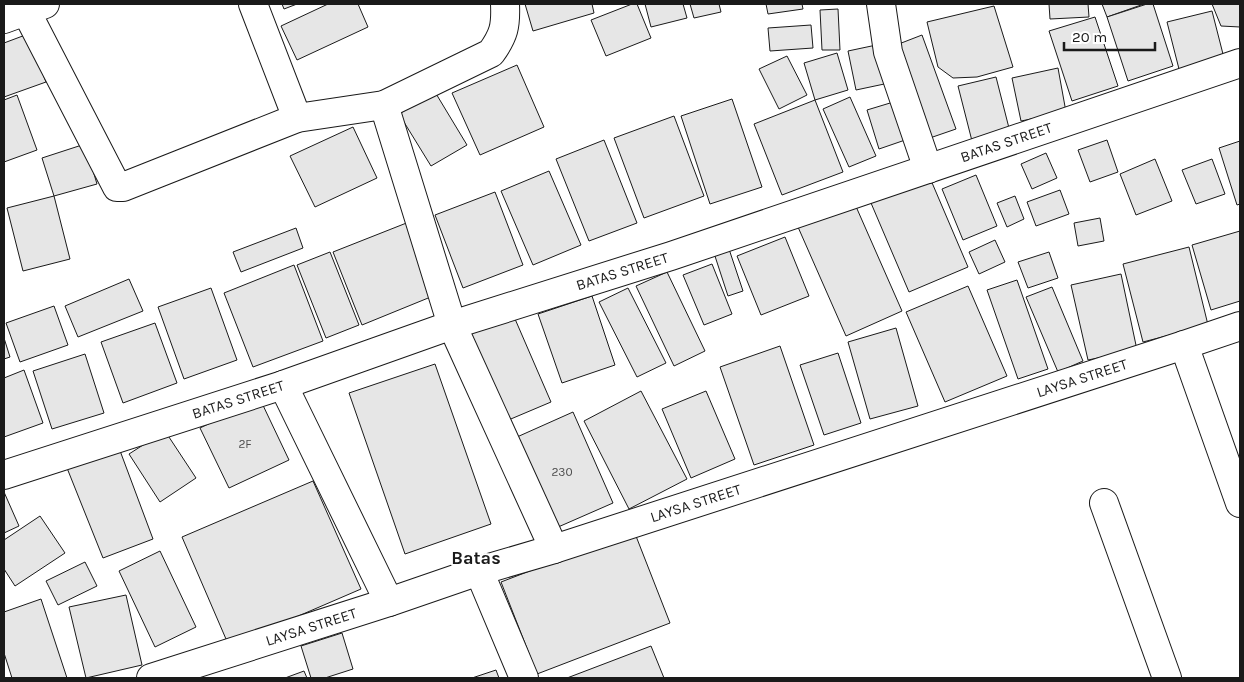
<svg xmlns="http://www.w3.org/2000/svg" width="1244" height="682" viewBox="0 0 1244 682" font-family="Karla,sans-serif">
  <rect width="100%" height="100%" fill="#fff"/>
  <g fill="#e6e6e6" stroke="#1a1a1a">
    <polygon points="282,4 297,4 284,9"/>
    <polygon points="328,4 358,4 368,27 297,60 281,26"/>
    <polygon points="525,4 592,4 594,13 533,31"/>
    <polygon points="632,4 637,4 651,38 606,56 591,20"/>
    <polygon points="645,4 683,4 687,18 651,27"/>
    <polygon points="690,4 719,4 721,12 694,18"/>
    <polygon points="766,4 802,4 803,9 768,14"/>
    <polygon points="1049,4 1088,4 1089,17 1050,19"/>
    <polygon points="1102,4 1144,4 1107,17"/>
    <polygon points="1147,4 1153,4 1173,66 1128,81 1107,17"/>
    <polygon points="1212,4 1240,4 1240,27 1221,26"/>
    <polygon points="994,6 1013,67 977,77 953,78 938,67 927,22"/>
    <polygon points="838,9 840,50 822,50 820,10"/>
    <polygon points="1212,11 1224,58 1179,69 1167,22"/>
    <polygon points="1095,17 1118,86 1072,101 1049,31"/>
    <polygon points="811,25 813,48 770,51 768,28"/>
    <polygon points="28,34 46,82 4,97 4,43"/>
    <polygon points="922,35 956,129 924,140 891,47"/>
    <polygon points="881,44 889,83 856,90 848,51"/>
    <polygon points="837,53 848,90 815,100 804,63"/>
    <polygon points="787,56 807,95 779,109 759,69"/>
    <polygon points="517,65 544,127 480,155 452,93"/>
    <polygon points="1058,68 1066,112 1021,121 1012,78"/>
    <polygon points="996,77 1010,132 972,141 958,86"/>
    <polygon points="435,92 467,145 431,166 399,114"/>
    <polygon points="17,95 37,150 4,162 4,100"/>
    <polygon points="850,97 876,156 849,167 823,109"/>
    <polygon points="732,99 762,187 710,204 681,116"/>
    <polygon points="815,100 843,172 782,195 754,124"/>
    <polygon points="900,100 911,138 879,149 867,110"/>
    <polygon points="674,116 704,196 644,218 614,138"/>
    <polygon points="353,127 377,178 315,207 290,156"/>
    <polygon points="604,140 637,223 589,241 556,159"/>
    <polygon points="1107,140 1118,172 1090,182 1078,150"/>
    <polygon points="1240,141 1240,204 1237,205 1219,148"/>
    <polygon points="85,144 97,184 54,196 42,158"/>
    <polygon points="1046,153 1057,178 1032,189 1021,164"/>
    <polygon points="1155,159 1172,201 1136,215 1120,174"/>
    <polygon points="1212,159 1225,194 1196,204 1182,170"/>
    <polygon points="549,171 581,245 533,265 501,191"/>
    <polygon points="976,175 997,226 963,240 942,189"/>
    <polygon points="930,178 968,267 909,292 871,203"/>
    <polygon points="1060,190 1069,214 1036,226 1027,202"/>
    <polygon points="495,192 523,265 463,288 435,215"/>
    <polygon points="54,196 70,259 23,271 7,208"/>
    <polygon points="1015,196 1024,219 1007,227 997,203"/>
    <polygon points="854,202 902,311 846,336 798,227"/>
    <polygon points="1100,218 1104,241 1078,246 1074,223"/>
    <polygon points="409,222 438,294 362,325 333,252"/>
    <polygon points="296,228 303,248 241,272 233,252"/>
    <polygon points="1240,231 1240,301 1211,310 1192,245"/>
    <polygon points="785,237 809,296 761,315 737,256"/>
    <polygon points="995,240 1005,262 979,274 969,252"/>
    <polygon points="728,246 743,291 728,296 713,250"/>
    <polygon points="1189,247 1208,325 1143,342 1123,264"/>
    <polygon points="330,252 359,325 326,338 297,265"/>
    <polygon points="1049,252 1058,278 1028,288 1018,262"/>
    <polygon points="712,264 732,314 704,325 683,275"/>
    <polygon points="294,265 323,341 253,367 224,293"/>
    <polygon points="667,272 705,351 674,366 636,286"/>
    <polygon points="1121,274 1137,350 1088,360 1071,285"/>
    <polygon points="129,279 143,311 78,337 65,306"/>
    <polygon points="1017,280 1048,369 1018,379 987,290"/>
    <polygon points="968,286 1007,376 945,402 906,312"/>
    <polygon points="1052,287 1083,361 1058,372 1026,297"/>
    <polygon points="211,288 237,360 184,379 158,307"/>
    <polygon points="628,288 666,363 637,377 599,302"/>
    <polygon points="592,296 615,365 562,383 538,314"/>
    <polygon points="54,306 68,345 20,362 6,323"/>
    <polygon points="512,312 551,402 499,424 460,334"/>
    <polygon points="155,323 177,383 123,403 101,342"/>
    <polygon points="896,328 918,406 870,419 848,342"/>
    <polygon points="4,338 10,357 4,359"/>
    <polygon points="780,346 814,445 754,465 720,367"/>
    <polygon points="838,353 861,423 824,435 800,365"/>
    <polygon points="85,354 104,413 52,429 33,371"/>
    <polygon points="435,364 491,524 405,554 349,393"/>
    <polygon points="24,370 43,423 4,437 4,378"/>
    <polygon points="641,391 687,479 629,509 584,421"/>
    <polygon points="706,391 735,459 691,478 662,409"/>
    <polygon points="260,399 289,460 229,488 200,428"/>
    <polygon points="573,412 613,503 549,531 508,441"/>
    <polygon points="165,431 196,478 160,502 129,454"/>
    <polygon points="119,448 153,539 103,558 67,468"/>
    <polygon points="313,481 361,589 229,646 182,537"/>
    <polygon points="4,492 19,526 4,533"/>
    <polygon points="40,516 65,553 15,586 4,569 4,540"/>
    <polygon points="634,531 670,623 537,674 501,582"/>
    <polygon points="160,551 196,627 155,647 119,571"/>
    <polygon points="85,562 97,586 58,605 46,581"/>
    <polygon points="126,595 142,665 86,678 69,607"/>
    <polygon points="41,599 67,678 12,678 4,653 4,612"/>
    <polygon points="342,633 353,669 325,678 311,678 301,646"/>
    <polygon points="651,646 664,678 567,678"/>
    <polygon points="496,670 499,678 472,678"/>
    <polygon points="304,671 307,678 285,678"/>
  </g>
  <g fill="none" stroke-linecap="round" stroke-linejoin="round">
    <g stroke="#1a1a1a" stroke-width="30">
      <g id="minor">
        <polyline points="253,4 297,118"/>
        <polyline points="881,4 888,52 928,169"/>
        <path d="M 26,11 L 117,187 L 123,187 L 297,118 L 384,105 L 491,53 C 504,35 506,26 505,4"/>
        <polyline points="4,19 45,4"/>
        <polyline points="384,105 452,325 554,549"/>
        <polyline points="1184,345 1240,503"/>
        <polyline points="283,385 389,602"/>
        <path id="s1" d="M 4,475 L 283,385 L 452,325 L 671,256 L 1240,63"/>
        <polyline points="1104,503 1167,678"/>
        <polyline points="479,571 524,678"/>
        <path id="s2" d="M 151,678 L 389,602 L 479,571 L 554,549 L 1184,345 L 1240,326"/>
      </g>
    </g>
    <use href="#minor" stroke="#fff" stroke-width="28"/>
  </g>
  <g text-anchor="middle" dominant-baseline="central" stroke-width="4" stroke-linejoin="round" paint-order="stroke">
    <g font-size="12" fill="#4d4d4d">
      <text x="245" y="444">2F</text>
      <text x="562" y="472">230</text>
    </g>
    <g font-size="15" fill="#1a1a1a" stroke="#fff">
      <text stroke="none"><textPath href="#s1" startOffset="1056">BATAS STREET</textPath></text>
      <text stroke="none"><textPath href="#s1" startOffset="651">BATAS STREET</textPath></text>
      <text stroke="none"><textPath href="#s2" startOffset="978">LAYSA STREET</textPath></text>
      <text stroke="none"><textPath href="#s1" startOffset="246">BATAS STREET</textPath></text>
      <text stroke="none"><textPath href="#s2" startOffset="572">LAYSA STREET</textPath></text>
      <text stroke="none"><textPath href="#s2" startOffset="168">LAYSA STREET</textPath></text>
    </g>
    <g font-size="18" font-weight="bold" fill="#1a1a1a" stroke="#fff">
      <text x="476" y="558">Batas</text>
    </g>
  </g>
  <rect width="1244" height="682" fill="none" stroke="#1a1a1a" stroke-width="10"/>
  <path d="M1064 42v8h91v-8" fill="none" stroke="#1a1a1a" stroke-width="2.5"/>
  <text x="1072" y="42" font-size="15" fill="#1a1a1a" stroke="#ffffff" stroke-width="4" paint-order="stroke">20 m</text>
</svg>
